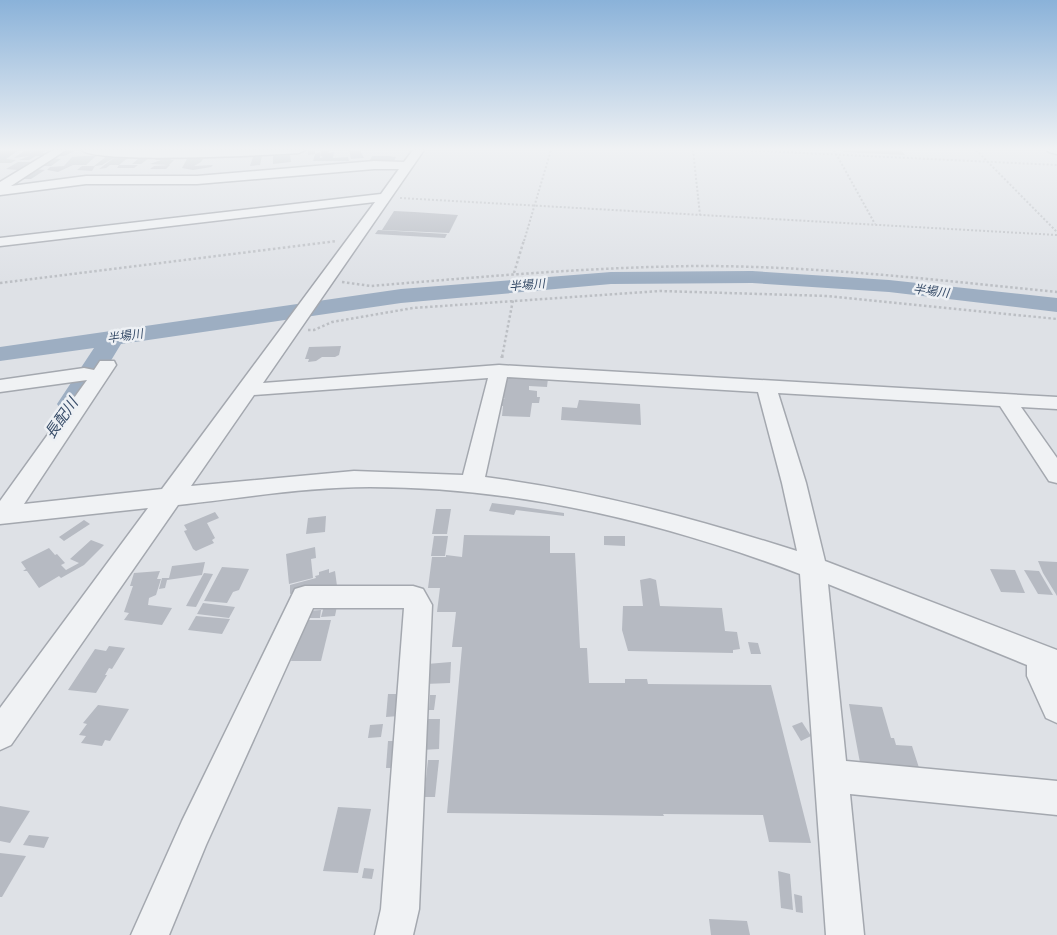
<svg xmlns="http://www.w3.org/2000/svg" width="1057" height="935" viewBox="0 0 1057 935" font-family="Helvetica,'Noto Sans JP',sans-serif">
  <rect width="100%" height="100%" fill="#dee1e6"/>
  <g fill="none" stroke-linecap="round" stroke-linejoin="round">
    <polygon fill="#9daec2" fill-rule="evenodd" points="752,271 889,280 1057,298 1057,312 889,292 752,283 611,284 401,303 121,344 81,410 71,412 61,410 57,404 94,348 0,361 0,347 401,289 611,272"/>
  </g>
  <g fill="#b6bac2">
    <polygon points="0,150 6,150 4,151 19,150 6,159 16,160 11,163 0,163"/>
    <polygon points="35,150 47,150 42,153 53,153 48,156 36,156 29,160 19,160 29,156 14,158 24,151 31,151 30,153"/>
    <polygon points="63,150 77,150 64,156 53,156"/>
    <polygon points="302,150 302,152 290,153 291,162 273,164 273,155 262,156 260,165 250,166 253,157 257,157 258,154"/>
    <polygon points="302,150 315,150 315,154 320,152 320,158 324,157 320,156 322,150 329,150 328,153 334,152 333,158 348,157 349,161 313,161 315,154 308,155 308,151 302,152"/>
    <polygon points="349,150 360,150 364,158 351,159"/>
    <polygon points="843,150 901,150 905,155 844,152"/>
    <polygon points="215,154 213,157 201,157 200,159 203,159 201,162 194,166 213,165 211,167 193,170 182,168 188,157"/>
    <polygon points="99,155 100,155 129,157 119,165 110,165 106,168 99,169 115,157 102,165 95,166 92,171 77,170 82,166 94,166 107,156"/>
    <polygon points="84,156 96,156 86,165 73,165 58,172 47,170 50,167 64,166 72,157"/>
    <polygon points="372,156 389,156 396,157 394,161 370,160"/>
    <polygon points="157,157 173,157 170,160 174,160 169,165 150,164 161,160 155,160"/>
    <polygon points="52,158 61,159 51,166 37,166"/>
    <polygon points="139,158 149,158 141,164 132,164"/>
    <polygon points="18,162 31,162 18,170 6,169"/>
    <polygon points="119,165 138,165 134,168 117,168"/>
    <polygon points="170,165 166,169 150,169 154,166"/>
    <polygon points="33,169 45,170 31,179 16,179"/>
    <polygon points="394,211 414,212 458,215 449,233 382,230"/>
    <polygon points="378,230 447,234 445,238 375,234"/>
    <polygon points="341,346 339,355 335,357 322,357 316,361 308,362 309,359 305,359 309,347"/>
    <polygon points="506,375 548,378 547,387 529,386 529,390 537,391 537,397 540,397 539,403 532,403 530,417 502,416 503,406 500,406 501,400 505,398 502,398"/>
    <polygon points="579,400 640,404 641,425 561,420 562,407 577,408"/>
    <polygon points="492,503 517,506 564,513 564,516 516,510 514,515 489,511"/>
    <polygon points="436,509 451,509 447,534 432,534"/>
    <polygon points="215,512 219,518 207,523 215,538 212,540 214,543 196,551 193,549 184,531 187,530 184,525"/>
    <polygon points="326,516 325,532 306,534 308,518"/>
    <polygon points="84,520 90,524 64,541 59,537"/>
    <polygon points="464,535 550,536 550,553 575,553 580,648 587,648 589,683 625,683 625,679 647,679 648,684 771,685 811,843 769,842 763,815 663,814 664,816 447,813 462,647 452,647 456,612 437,612 440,588 428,588 432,557 446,557 446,555 462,557"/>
    <polygon points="434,536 448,536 445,556 431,556"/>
    <polygon points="604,536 625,536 625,546 604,545"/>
    <polygon points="91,540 104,545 84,565 61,578 59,576 39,588 27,571 23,571 26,569 21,562 49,548 55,555 57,554 65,563 61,565 66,570 79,563 70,559"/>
    <polygon points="315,547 316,558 311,559 313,578 289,584 286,554"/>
    <polygon points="1038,561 1057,562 1057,596 1043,573"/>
    <polygon points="205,562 202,575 167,580 165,588 159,589 162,578 169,578 172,566"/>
    <polygon points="222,567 249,569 239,590 233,592 227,603 204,601"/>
    <polygon points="329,569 329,573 335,571 337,586 310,593 310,589 290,594 290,585 316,578 315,576 319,575 319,572"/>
    <polygon points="990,569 1015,570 1025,593 1001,592"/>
    <polygon points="1024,570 1039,571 1053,595 1038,594"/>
    <polygon points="160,571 157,579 161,579 156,595 149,598 148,605 172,608 162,625 124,620 129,613 124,612 133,586 130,586 134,573"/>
    <polygon points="204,573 213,574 196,607 186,606"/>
    <polygon points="650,578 656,580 660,606 722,608 725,631 737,632 740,649 733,650 733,653 628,651 622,630 623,606 643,606 640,580"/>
    <polygon points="203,603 235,607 229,618 197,614"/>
    <polygon points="324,606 337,606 335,616 321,617"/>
    <polygon points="321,610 320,618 305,618 307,611"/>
    <polygon points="196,616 230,619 222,634 188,630"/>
    <polygon points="302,620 331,620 321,661 291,661"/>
    <polygon points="748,642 758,643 761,654 751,654"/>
    <polygon points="109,646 125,648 112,669 109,668 105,675 107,675 96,693 68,690 95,649 106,651"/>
    <polygon points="451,662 450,683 425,684 427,664"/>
    <polygon points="388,694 401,694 399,716 386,717"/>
    <polygon points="430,695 436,695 434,710 429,710"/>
    <polygon points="849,704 882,707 891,738 894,738 896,745 912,746 921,774 861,768"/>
    <polygon points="98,705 129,709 110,741 105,740 102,746 81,743 86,736 79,735 87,724 83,723"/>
    <polygon points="422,719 440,719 439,749 421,750"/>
    <polygon points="802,722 811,736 801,741 792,726"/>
    <polygon points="383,724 381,737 368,738 370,725"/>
    <polygon points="388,741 398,741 392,768 386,768"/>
    <polygon points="428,760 439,760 435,797 424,797"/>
    <polygon points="0,806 30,811 10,843 0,841"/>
    <polygon points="338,807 371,809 358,873 323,871"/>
    <polygon points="29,835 49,837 44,848 23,845"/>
    <polygon points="0,853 26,856 2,897 0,897"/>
    <polygon points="364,868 374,869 372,879 362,878"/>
    <polygon points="778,871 790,874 793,910 781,908"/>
    <polygon points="794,894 802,896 803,913 796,912"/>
    <polygon points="709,919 747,921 750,935 711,935"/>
  </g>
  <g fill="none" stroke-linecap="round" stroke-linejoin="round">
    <g stroke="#a4a8af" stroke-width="3">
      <g id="minor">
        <path d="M 53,150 L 66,150 L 11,186 L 86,176 L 197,176 L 374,161 L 404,162 L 413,150 L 424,150 L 263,383 L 499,365 L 1057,397 L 1057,409 L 1021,407 L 1057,458 L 1057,483 L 1049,481 L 1000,406 L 778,393 L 806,483 L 825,561 L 1057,650 L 1057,723 L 1046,718 L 1027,676 L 1027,665 L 828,584 L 846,761 L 1057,781 L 1057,815 L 850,794 L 864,935 L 826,935 L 800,574 C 663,522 517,487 370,487 C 306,487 241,498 178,505 L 11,745 L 0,750 L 0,708 L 148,508 L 0,524 L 0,501 L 87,380 L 0,392 L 0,380 L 84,368 L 94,370 L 100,361 L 114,361 L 116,365 L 24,504 L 162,489 L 375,202 L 0,246 L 0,238 L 381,194 L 399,169 L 374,169 L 197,184 L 86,184 L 0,195 L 0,182 ZM 507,377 L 758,392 L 782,483 L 797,551 C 693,518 593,491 485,477 ZM 488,378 L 463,475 L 354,471 L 191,486 L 254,395 Z"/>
        <path d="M 82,150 L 305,150 L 299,153 C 270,155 95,164 82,150 Z"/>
        <polygon points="1047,150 1057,150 1057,154 1049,152"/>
        <polygon points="305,586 413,586 423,589 432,605 419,909 413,935 375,935 381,909 404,608 313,608 206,845 169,935 131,935 182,821 295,589"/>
      </g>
    </g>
    <g stroke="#bcbfc4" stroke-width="2" stroke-dasharray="2 2" stroke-linecap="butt">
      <polyline points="693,150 700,215"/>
      <polyline points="739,150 1057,165"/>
      <polyline points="834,150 875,224"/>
      <polyline points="976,150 1057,232"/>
      <polyline points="400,198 1057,235"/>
      <polyline points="524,241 551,150"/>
    </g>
    <g stroke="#bcbfc4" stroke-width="2.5" stroke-dasharray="2.5 2.5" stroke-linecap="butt">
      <polyline points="514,273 524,240"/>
      <path d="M 342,282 L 371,286 C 480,277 589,267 699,266 C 819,266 938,280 1057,292"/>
      <polyline points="0,283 337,241"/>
      <polyline points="308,330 314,330 332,322 413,308 660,291 828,296 1057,319"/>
      <polyline points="502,357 513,300"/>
    </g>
    <polyline stroke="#bcbfc4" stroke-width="3" stroke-dasharray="4 4" stroke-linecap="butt" points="502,358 502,356"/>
    <use href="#minor" fill="#f0f2f4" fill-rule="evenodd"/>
  </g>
  <linearGradient id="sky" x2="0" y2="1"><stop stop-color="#8ab2d9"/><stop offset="0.53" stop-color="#f0f2f4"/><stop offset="1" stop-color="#f0f2f4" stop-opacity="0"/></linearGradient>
  <rect width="1057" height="281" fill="url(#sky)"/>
  <g text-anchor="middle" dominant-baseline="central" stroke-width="5" stroke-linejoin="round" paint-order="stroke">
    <g font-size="12" font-style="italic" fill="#384d69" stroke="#edf0f4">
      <text transform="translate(527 285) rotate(-5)">半場川</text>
      <text transform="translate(931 291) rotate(7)">半場川</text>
      <text transform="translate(125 336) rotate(-8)">半場川</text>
    </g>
    <g font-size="15" font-style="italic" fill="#384d69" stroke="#edf0f4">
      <text transform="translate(61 418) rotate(-55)">長配川</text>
    </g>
  </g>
</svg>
